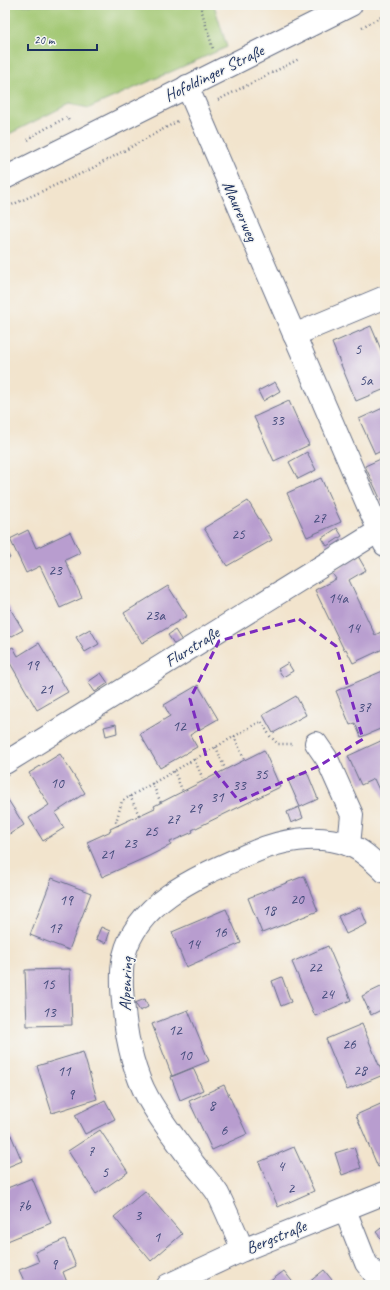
<svg xmlns="http://www.w3.org/2000/svg" width="390" height="1290" viewBox="0 0 390 1290" font-family="Caveat,sans-serif">
  <rect width="100%" height="100%" fill="#f6f6f2"/>
  <filter id="ink" filterUnits="userSpaceOnUse"><feTurbulence type="fractalNoise" baseFrequency=".025" numOctaves="2"/><feDisplacementMap in="SourceGraphic" scale="8" xChannelSelector="R" yChannelSelector="G"/><feConvolveMatrix kernelMatrix="1 2 1 2 8 2 1 2 1" color-interpolation-filters="sRGB"/></filter>
  <filter id="wash" filterUnits="userSpaceOnUse"><feTurbulence type="fractalNoise" baseFrequency=".012" numOctaves="4" result="noise"/><feDisplacementMap in="SourceGraphic" scale="16" xChannelSelector="R" yChannelSelector="G"/><feGaussianBlur stdDeviation="0.9" result="paint"/><feColorMatrix in="noise" values="0 0 0 0 0 0 0 0 0 0 0 0 0 0 0 0 0 1.4 0 .05"/><feComposite in="paint" operator="in"/></filter>
  <g filter="url(#wash)">
    <rect width="100%" height="100%" fill="#f2e4cd"/>
    <polygon fill="#a3c873" stroke="#5f7c68" points="5,5 214,5 227,47 89,108 69,104 5,136"/>
    <g id="blocks">
      <g fill="#b89dcf">
        <polygon points="371,326 385,359 385,389 356,401 332,343"/>
        <polygon points="275,382 280,391 263,401 258,391"/>
        <polygon points="289,401 309,445 274,461 254,417"/>
        <polygon points="385,407 385,449 375,454 359,419"/>
        <polygon points="307,452 316,470 298,479 289,462"/>
        <polygon points="385,457 385,509 365,466"/>
        <polygon points="321,478 341,522 307,537 287,493"/>
        <polygon points="248,501 272,540 227,566 204,528"/>
        <polygon points="337,528 342,536 327,546 322,538"/>
        <polygon points="28,530 36,548 70,532 80,553 65,560 82,598 60,608 40,566 26,573 10,539"/>
        <polygon points="5,549 10,558 5,561"/>
        <polygon points="358,556 366,570 349,580 375,635 385,630 385,648 353,663 346,649 344,650 315,590 336,579 332,573"/>
        <polygon points="168,586 187,616 142,643 124,613"/>
        <polygon points="5,600 23,630 5,640"/>
        <polygon points="90,629 99,644 85,652 76,637"/>
        <polygon points="175,630 182,641 175,645 168,635"/>
        <polygon points="39,643 68,692 37,710 10,663 5,666 5,651 13,647 18,656"/>
        <polygon points="288,663 293,671 283,677 278,669"/>
        <polygon points="385,670 385,727 361,737 355,723 350,725 336,691"/>
        <polygon points="101,673 108,683 95,692 88,682"/>
        <polygon points="198,685 218,719 190,735 197,747 160,768 140,734 170,716 164,705"/>
        <polygon points="296,696 306,715 273,733 263,715"/>
        <polygon points="116,724 117,733 106,736 104,727"/>
        <polygon points="385,739 385,803 374,779 361,785 348,756"/>
        <polygon points="264,750 280,787 192,830 193,832 170,842 171,845 149,856 102,877 87,842 111,831 110,829 155,808 154,806"/>
        <polygon points="60,754 85,793 55,813 64,828 43,841 29,818 49,805 29,773"/>
        <polygon points="307,772 318,799 300,807 288,780"/>
        <polygon points="5,795 24,825 5,837"/>
        <polygon points="299,807 303,818 291,823 287,812"/>
        <polygon points="304,876 318,911 262,933 248,898"/>
        <polygon points="52,878 91,893 69,950 30,935"/>
        <polygon points="360,907 367,924 346,934 338,916"/>
        <polygon points="226,909 241,943 186,967 172,932"/>
        <polygon points="101,927 110,931 106,943 96,939"/>
        <polygon points="328,946 351,1000 315,1016 292,962"/>
        <polygon points="70,969 72,1025 27,1026 25,970"/>
        <polygon points="282,977 291,1002 281,1006 272,981"/>
        <polygon points="385,985 385,1008 371,1015 362,996"/>
        <polygon points="145,999 148,1007 140,1011 135,1003"/>
        <polygon points="188,1010 209,1061 172,1076 152,1024"/>
        <polygon points="362,1024 383,1075 347,1090 326,1039"/>
        <polygon points="83,1052 97,1099 52,1113 37,1066"/>
        <polygon points="193,1068 203,1090 180,1100 171,1077"/>
        <polygon points="224,1085 247,1134 212,1150 189,1101"/>
        <polygon points="105,1100 115,1119 85,1134 75,1115"/>
        <polygon points="385,1102 385,1164 378,1167 356,1115"/>
        <polygon points="5,1121 22,1161 5,1168"/>
        <polygon points="100,1130 128,1172 96,1194 68,1151"/>
        <polygon points="294,1147 314,1191 278,1207 259,1162"/>
        <polygon points="354,1147 361,1168 342,1175 335,1153"/>
        <polygon points="32,1178 51,1223 5,1242 5,1189"/>
        <polygon points="145,1191 182,1234 151,1261 114,1217"/>
        <polygon points="385,1225 385,1243 376,1232"/>
        <polygon points="65,1239 76,1266 63,1272 68,1285 26,1285 19,1270 39,1262 35,1252"/>
        <polygon points="324,1270 336,1285 309,1285 308,1283"/>
        <polygon points="284,1271 295,1285 265,1285"/>
      </g>
    </g>
  </g>
  <g filter="url(#ink)">
    <use href="#blocks" fill-opacity="0" stroke="#666e85" stroke-width="1"/>
    <g fill="none" stroke-linecap="round" stroke-linejoin="round">
      <g stroke="#666e85" stroke-width="24">
        <g id="minor">
          <polyline points="187,86 385,545"/>
          <polyline points="5,178 351,5"/>
          <polyline points="294,335 385,297"/>
          <polyline points="316,743 327,759 352,815 349,845"/>
          <polyline points="5,763 385,527"/>
          <polyline points="345,1210 366,1263 383,1285"/>
          <path d="M 243,1250 C 235,1232 227,1212 218,1194 C 211,1183 202,1174 194,1164 C 178,1143 161,1121 148,1098 C 133,1071 127,1041 124,1011 C 122,994 120,973 124,956 C 137,900 202,875 249,854 C 279,840 317,833 349,845 C 363,850 374,862 385,872"/>
          <polyline points="168,1285 243,1250 385,1193"/>
        </g>
      </g>
      <g stroke="#666e85" stroke-width="2.5" stroke-dasharray="1 3" stroke-linecap="butt">
        <polyline points="200,5 213,49"/>
        <polyline points="362,27 385,15"/>
        <polyline points="218,100 299,59"/>
        <polyline points="28,140 32,136 67,117 69,121"/>
        <polyline points="5,208 89,170 178,121"/>
        <polyline points="234,736 244,759"/>
        <polyline points="216,747 225,769"/>
        <polyline points="194,759 204,781"/>
        <polyline points="174,771 183,792"/>
        <polyline points="152,783 161,803"/>
        <polyline points="130,796 139,815"/>
        <polyline points="118,826 116,822 122,801 261,721 270,736 278,744 294,744"/>
      </g>
      <use href="#minor" stroke="#fff" stroke-width="22"/>
    </g>
  </g>
  <path fill="none" stroke="#7b2cbf" stroke-width="3" stroke-dasharray="8 5" stroke-linejoin="round" d="M 299,619 L 336,646 L 363,739 L 319,766 L 239,801 L 208,763 L 190,699 L 219,641 Z"/>
  <g text-anchor="middle" dominant-baseline="central" stroke-width="3" stroke-linejoin="round" paint-order="stroke">
    <g font-size="15" fill="#424a7a">
      <text x="358" y="349">5</text>
      <text x="366" y="380">5a</text>
      <text x="277" y="420">33</text>
      <text x="319" y="518">27</text>
      <text x="238" y="534">25</text>
      <text x="55" y="570">23</text>
      <text x="338" y="598">14a</text>
      <text x="155" y="615">23a</text>
      <text x="353" y="628">14</text>
      <text x="32" y="665">19</text>
      <text x="46" y="689">21</text>
      <text x="364" y="707">37</text>
      <text x="179" y="726">12</text>
      <text x="261" y="774">35</text>
      <text x="57" y="783">10</text>
      <text x="239" y="785">33</text>
      <text x="217" y="797">31</text>
      <text x="195" y="808">29</text>
      <text x="173" y="819">27</text>
      <text x="151" y="831">25</text>
      <text x="130" y="843">23</text>
      <text x="107" y="854">21</text>
      <text x="297" y="899">20</text>
      <text x="66" y="900">19</text>
      <text x="269" y="910">18</text>
      <text x="55" y="928">17</text>
      <text x="220" y="932">16</text>
      <text x="193" y="944">14</text>
      <text x="315" y="967">22</text>
      <text x="48" y="984">15</text>
      <text x="327" y="994">24</text>
      <text x="49" y="1012">13</text>
      <text x="175" y="1030">12</text>
      <text x="349" y="1044">26</text>
      <text x="185" y="1055">10</text>
      <text x="360" y="1070">28</text>
      <text x="64" y="1071">11</text>
      <text x="71" y="1094">9</text>
      <text x="212" y="1105">8</text>
      <text x="224" y="1130">6</text>
      <text x="91" y="1151">7</text>
      <text x="281" y="1166">4</text>
      <text x="105" y="1172">5</text>
      <text x="291" y="1188">2</text>
      <text x="24" y="1206">7b</text>
      <text x="138" y="1215">3</text>
      <text x="157" y="1237">1</text>
      <text x="54" y="1264">9</text>
    </g>
    <g font-size="17" fill="#1b2f5e" stroke="#f6f6f2">
      <text transform="translate(214 73) rotate(-26)">Hofoldinger Straße</text>
      <text transform="translate(240 211) rotate(66)">Maurerweg</text>
      <text transform="translate(192 647) rotate(-32)">Flurstraße</text>
      <text transform="translate(126 984) rotate(-88)">Alpenring</text>
      <text transform="translate(276 1237) rotate(-22)">Bergstraße</text>
    </g>
  </g>
  <rect width="390" height="1290" fill="none" stroke="#f6f6f2" stroke-width="20"/>
  <path d="M28 44v6h69v-6" fill="none" stroke="#1b2f5e" stroke-width="2"/>
  <text x="34" y="44" font-size="12" fill="#1b2f5e" stroke="#f6f6f2" stroke-width="3" paint-order="stroke">20 m</text>
</svg>
